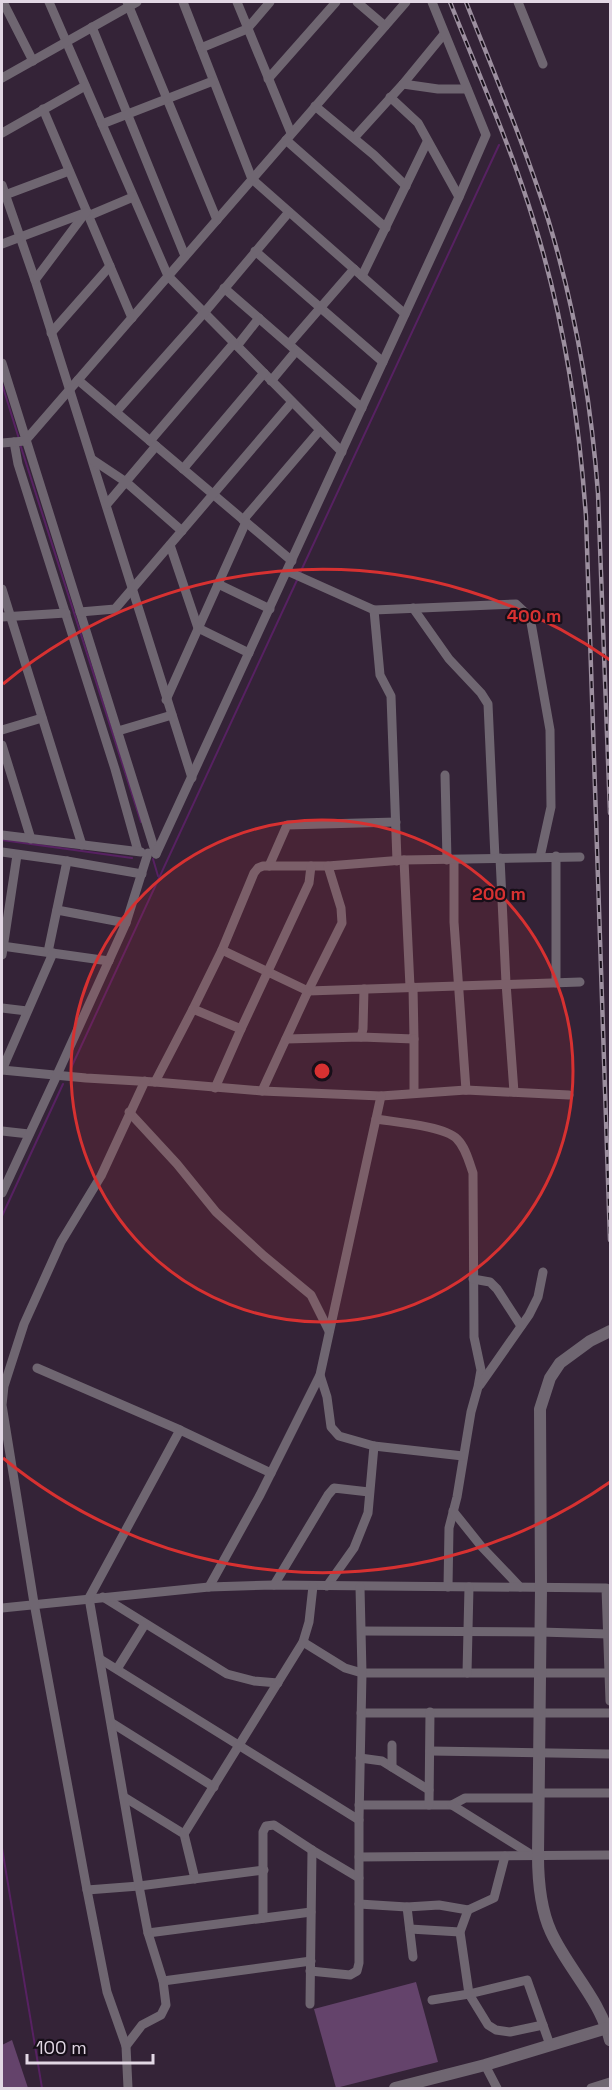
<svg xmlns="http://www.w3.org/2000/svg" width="612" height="2090" viewBox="0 0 612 2090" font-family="'Space Grotesk',sans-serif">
  <rect width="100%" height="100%" fill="#342337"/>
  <g fill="#64436b">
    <polygon points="416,1982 438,2062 336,2088 314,2009"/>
    <polygon points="12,2040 28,2088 2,2088 2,2045"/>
  </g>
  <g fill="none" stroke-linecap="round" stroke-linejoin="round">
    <g stroke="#572162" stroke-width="2">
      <polyline points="2,384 19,439"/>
      <polyline points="20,444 141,822"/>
      <polyline points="300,573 499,145"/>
      <polyline points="2,840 132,858"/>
      <polyline points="153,859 158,876"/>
      <polyline points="71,1068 298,578"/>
      <polyline points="2,1216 63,1084"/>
      <polyline points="2,1848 42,2088"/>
    </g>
    <g stroke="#6f6671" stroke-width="9">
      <polyline points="3,2 33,61"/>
      <polyline points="49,2 168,276 342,452"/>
      <polyline points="127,2 217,220"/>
      <polyline points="183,2 252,179 405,314"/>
      <polyline points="237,2 291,133"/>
      <polyline points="357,2 385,26"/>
      <polyline points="518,2 543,64"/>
      <polyline points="92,27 185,256"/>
      <polyline points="201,48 247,29 270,2"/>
      <polyline points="2,78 137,2"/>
      <polyline points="268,79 336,2"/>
      <polyline points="403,84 438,89 467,89"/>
      <polyline points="390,97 418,123 459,197"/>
      <polyline points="315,106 374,155 406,186"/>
      <polyline points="43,109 132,318"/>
      <polyline points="102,124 213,81"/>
      <polyline points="2,133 85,86"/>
      <polyline points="354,138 403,84 444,34"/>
      <polyline points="286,140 386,228"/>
      <polyline points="2,185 35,280 192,778"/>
      <polyline points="5,195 69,171"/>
      <polyline points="88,216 133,197"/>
      <polyline points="2,244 87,212"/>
      <polyline points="255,251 383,362"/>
      <polyline points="362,276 427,142"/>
      <polyline points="35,280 86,212"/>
      <polyline points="224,288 362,408"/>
      <polyline points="51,333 110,266"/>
      <polyline points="289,344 354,269"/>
      <polyline points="237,346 259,318"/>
      <polyline points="2,363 156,854"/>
      <polyline points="78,380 292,561"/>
      <polyline points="271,381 296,351"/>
      <polyline points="116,412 204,313 289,212"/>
      <polyline points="150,441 234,343"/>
      <polyline points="14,442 18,464 115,769 138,851"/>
      <polyline points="2,443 25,441 406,2"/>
      <polyline points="93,460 126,482 182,531"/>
      <polyline points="183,469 264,373"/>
      <polyline points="107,504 156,446"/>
      <polyline points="243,520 320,430"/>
      <polyline points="170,545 198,628 249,653"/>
      <polyline points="287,571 374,610 516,604 530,617 550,730 551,807 540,857"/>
      <polyline points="218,584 270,609"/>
      <polyline points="2,589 82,845"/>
      <polyline points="413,608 449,659 481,693 488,704 495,858"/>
      <polyline points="374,610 380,675 391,696 397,861"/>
      <polyline points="80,612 115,609 292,402"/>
      <polyline points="2,617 66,613"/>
      <polyline points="166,700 246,522"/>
      <polyline points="2,730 42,718"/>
      <polyline points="118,731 172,715"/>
      <polyline points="2,745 31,839"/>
      <polyline points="445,775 447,860"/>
      <polyline points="2,835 141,852"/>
      <polyline points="2,852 67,861 142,874"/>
      <polyline points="156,854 459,197 486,135 432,2"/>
      <polyline points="556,856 556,983"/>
      <polyline points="500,858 506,983 514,1092"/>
      <polyline points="404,860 410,987"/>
      <polyline points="454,860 454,922 466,1090"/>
      <polyline points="269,866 287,825 396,822"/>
      <polyline points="57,910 126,923"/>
      <polyline points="2,946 109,961"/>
      <polyline points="222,950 308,991 580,982"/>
      <polyline points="48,952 67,861"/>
      <polyline points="2,955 17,855"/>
      <polyline points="2,1008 27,1011"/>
      <polyline points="241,1029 193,1009 222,950 254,873 258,868 263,866 328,866 403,860 580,857"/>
      <polyline points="361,1037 363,1029 364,989"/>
      <polyline points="286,1039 361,1037 414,1039 413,987"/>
      <polyline points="414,1039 414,1093"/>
      <polyline points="2,1070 86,1078 155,1082 262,1091 381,1096 466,1090 569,1095"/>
      <polyline points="2,1070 53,953"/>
      <polyline points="155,1082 193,1009"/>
      <polyline points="215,1088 241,1029 309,883 311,866"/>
      <polyline points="262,1091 308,991 342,923 341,908 328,866"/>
      <polyline points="129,1112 177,1164 216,1212 264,1256 311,1295 329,1331"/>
      <path d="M 376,1119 C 394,1122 445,1126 457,1139 C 466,1148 469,1162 473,1173 L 474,1337 L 481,1370 L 478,1387 L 471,1412 L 457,1497 L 449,1528 L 448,1587"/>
      <polyline points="2,1131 29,1134"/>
      <polyline points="2,1193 57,1075 126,923 148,853"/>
      <polyline points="473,1279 490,1282 497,1289 521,1326"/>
      <polyline points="37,1368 180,1430 271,1473"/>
      <polyline points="320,1375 327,1397 331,1427 339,1436 374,1446 463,1456"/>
      <polyline points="480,1385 529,1315 538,1297 543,1272"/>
      <polyline points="453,1511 481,1546 520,1587"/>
      <polyline points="274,1585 328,1495 334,1488 369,1492"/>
      <polyline points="327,1586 354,1548 368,1513 374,1446"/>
      <polyline points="209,1587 260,1495 320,1375 381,1096"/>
      <polyline points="103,1597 227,1674 254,1681 278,1683"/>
      <polyline points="2,1608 209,1587 274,1585 606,1588 610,1701"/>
      <polyline points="362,1631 540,1632 608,1634"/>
      <polyline points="303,1642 345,1668 362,1673 609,1673"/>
      <polyline points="100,1659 359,1820"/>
      <polyline points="117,1669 145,1624"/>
      <polyline points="467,1673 469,1587"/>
      <polyline points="361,1713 610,1713"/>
      <polyline points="112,1723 214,1787"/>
      <polyline points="430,1751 610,1754"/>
      <polyline points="360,1758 382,1761 429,1790"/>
      <polyline points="392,1767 392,1745"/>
      <polyline points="539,1793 610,1793"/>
      <polyline points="124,1797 184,1834 195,1879"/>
      <polyline points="359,1805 452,1805 465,1798 539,1798"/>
      <polyline points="429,1805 430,1712"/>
      <polyline points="452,1805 532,1855"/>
      <polyline points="184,1834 303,1642 309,1622 313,1586"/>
      <polyline points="359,1857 610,1855"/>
      <polyline points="87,1890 139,1886 264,1870"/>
      <polyline points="359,1904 407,1907 439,1905 468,1910 494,1898 505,1856"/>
      <polyline points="407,1907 413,1957"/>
      <polyline points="468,1910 460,1932 469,1994 488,2025 496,2030 510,2032 543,2025"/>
      <polyline points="263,1918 263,1832 266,1826 274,1825 312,1850 359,1878"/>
      <polyline points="410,1929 460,1932"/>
      <polyline points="148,1933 311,1912"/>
      <polyline points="310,1971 350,1975 357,1971 359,1963 359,1820 362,1673 360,1587"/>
      <polyline points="163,1981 311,1961"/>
      <polyline points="432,2000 469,1994 527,1980 550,2045"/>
      <polyline points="310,2004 312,1850"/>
      <polyline points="126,2046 107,1992 87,1890 34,1603 2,1405 4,1386 24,1324 61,1242 101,1176 145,1081"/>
      <polyline points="485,2065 497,2088"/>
      <polyline points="128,2088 126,2046 142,2025 161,2015 166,2005 163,1981 148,1933 139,1886 89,1598 180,1430"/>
      <polyline points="591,2088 610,2082"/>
    </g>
    <g stroke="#6f6671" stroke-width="12">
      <path d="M 610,1331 L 590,1341 L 560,1363 L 550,1378 L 540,1409 L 541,1588 L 538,1855 C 538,1881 540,1908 551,1932 C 568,1969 600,1999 610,2040"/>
      <polyline points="395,2088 485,2065 607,2028"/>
    </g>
    <g stroke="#9c8f9f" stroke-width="4.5">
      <g id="rail">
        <path d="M 450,2 C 479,75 511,147 534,222 C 564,318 579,417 586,517 L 610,1240"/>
        <path d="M 466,2 C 494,73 525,146 548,219 C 575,308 591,400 598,493 L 610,813"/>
      </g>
    </g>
    <use href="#rail" stroke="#170f19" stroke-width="2" stroke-dasharray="7" stroke-linecap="butt"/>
  </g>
  <circle cx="322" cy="1071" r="251" fill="#d73131" fill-opacity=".12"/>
  <g fill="none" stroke="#d73131" stroke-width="3">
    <circle cx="322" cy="1071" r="251"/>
    <path d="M610 1482A502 502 0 0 1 3 1458M3 684A502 502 0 0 1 610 660"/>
  </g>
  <circle cx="322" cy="1071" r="9" fill="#d73131" stroke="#170f19" stroke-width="3"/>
  <g font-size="18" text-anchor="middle" font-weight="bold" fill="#d73131" stroke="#170f19" stroke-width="4.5" stroke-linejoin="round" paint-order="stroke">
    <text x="534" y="622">400 m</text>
    <text x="499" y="900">200 m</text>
  </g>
  <rect width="612" height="2090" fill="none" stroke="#e2d7e4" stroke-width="6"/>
  <path d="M27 2054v9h126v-9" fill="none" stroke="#e2d7e4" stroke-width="3"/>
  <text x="36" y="2054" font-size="18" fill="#e2d7e4" stroke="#170f19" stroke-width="4.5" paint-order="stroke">100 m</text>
</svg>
